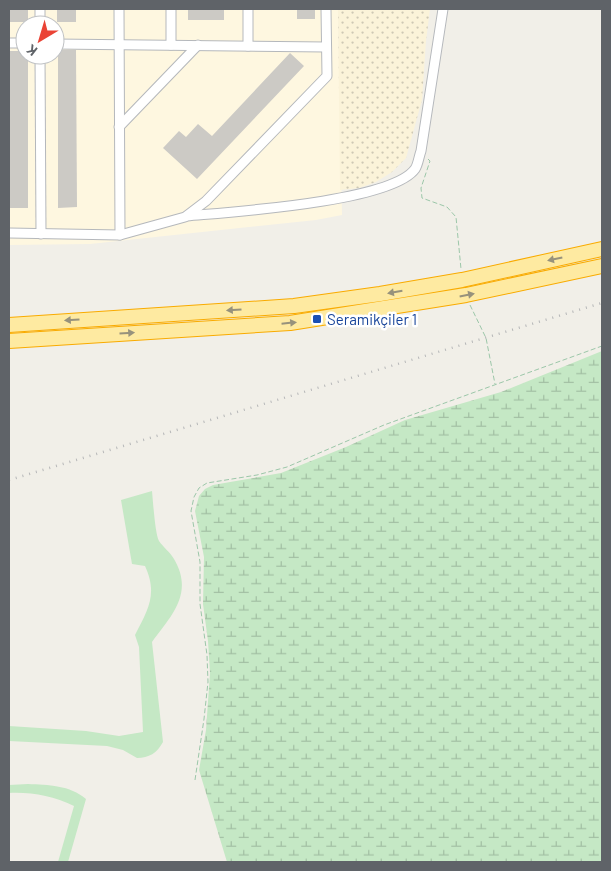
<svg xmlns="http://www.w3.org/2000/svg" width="611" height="871" viewBox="0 0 611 871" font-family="Barlow,sans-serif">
  <defs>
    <pattern id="wetland-marsh" width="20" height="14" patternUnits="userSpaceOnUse" patternTransform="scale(1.25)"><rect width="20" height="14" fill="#c5e8c5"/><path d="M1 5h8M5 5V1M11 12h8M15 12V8" fill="none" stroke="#a3c0a4"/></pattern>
    <pattern id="sand-dots" width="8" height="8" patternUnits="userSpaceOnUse" patternTransform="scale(1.25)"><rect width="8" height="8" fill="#fbf3d9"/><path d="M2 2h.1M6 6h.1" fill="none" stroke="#cec8b4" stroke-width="1.8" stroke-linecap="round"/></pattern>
  </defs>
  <rect width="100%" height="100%" fill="#f1efe8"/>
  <path fill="#fef7e0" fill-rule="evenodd" d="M 9,9 L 338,9 L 342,215 L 316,220 L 90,244 L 9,245 ZM 25,25 L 55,25 L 55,55 L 25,55 Z"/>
  <g fill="#c5e8c5">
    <path d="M 152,491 C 153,500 155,534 159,541 C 163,547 170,552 174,559 C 194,593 172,615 152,642 L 163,742 C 157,753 149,758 137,758 L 123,750 L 107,746 L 9,741 L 9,726 L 86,731 L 119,736 L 143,732 L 139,647 L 135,635 C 148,610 158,594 145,566 L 132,564 L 121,500 Z"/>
    <path d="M 28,784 C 48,785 70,785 86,799 L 68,862 L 58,862 L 74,806 C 53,796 32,792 9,793 L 9,785 Z"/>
  </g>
  <polygon fill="url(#wetland-marsh)" points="602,351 602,862 227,862 199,770 206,730 210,673 208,641 203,604 204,557 195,511 199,496 205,489 213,485 281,473 346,447 405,420 501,392"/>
  <polygon fill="url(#sand-dots)" points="338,9 430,9 426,41 422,100 406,158 392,172 376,182 359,188 340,190"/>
  <g fill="#cccac5">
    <rect x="9" y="9" width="19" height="13"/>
    <rect x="57" y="9" width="19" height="13"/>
    <rect x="188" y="9" width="36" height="11"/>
    <rect x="297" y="9" width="18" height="10"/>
    <polygon points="58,50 76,50 77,207 58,208"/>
    <polygon points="10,51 25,51 25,55 28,55 28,208 10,208"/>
    <polygon points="290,53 304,66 197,179 163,148 179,131 186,137 198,124 212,136"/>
  </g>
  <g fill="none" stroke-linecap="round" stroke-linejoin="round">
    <g stroke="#b5b8bc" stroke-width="11">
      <g id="minor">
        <polyline points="40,9 40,25"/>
        <polyline points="119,9 120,235"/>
        <polyline points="171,9 171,45"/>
        <polyline points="248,9 248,46"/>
        <polyline points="9,43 25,43"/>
        <polyline points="55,44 326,47"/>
        <polyline points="40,55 41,234"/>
        <polyline points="119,127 198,45"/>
        <path d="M 187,216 C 230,212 391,202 415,169 C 418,165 419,156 421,151 L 443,9"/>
        <polyline points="9,233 120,235 185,217 206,201 327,76 326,9"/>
      </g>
    </g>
    <g stroke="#f9ab00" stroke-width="16">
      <g id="trunk">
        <polyline points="9,325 294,306 380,294 462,280 602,249"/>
        <polyline points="9,341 290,323 466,295 602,266"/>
      </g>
    </g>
    <g stroke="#9cc7a9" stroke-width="1" stroke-dasharray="5 2.5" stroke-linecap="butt">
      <polyline points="428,159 430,161 421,188 422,198 447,207 456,217 461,269"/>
      <polyline points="470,305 486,338 495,384"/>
      <polyline points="195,780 204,719 208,682 207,655 200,604 200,562 191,511 194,497 199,488 207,483 257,475 287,467 384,425 602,346"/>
    </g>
    <use href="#minor" stroke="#fff" stroke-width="9"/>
    <use href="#trunk" stroke="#feeaa1" stroke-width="14"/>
    <polyline stroke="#b6b7b8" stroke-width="2.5" stroke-dasharray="1 6" stroke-linecap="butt" points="9,480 602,303"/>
  </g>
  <defs><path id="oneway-solid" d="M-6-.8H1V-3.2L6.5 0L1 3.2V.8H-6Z" transform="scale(1.25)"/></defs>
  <g fill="#97927c">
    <use href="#oneway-solid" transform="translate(555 259) rotate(168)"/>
    <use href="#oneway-solid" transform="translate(395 292) rotate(170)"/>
    <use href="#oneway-solid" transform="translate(467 295) rotate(-11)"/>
    <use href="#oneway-solid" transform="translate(234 310) rotate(176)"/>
    <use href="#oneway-solid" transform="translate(72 320) rotate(176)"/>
    <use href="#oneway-solid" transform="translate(289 323) rotate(-6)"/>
    <use href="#oneway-solid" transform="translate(127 333) rotate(-4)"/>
  </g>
  <rect fill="#1a4fb4" stroke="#fff" stroke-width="2" x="312" y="314" width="10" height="10" rx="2.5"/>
  <g text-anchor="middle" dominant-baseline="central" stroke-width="5" stroke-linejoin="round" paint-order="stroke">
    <g font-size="15" fill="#164399" stroke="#fff" text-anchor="start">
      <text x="327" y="319">Seramikçiler 1</text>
    </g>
  </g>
  <rect width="611" height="871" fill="none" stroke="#5f6368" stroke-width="20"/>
  <g transform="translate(40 40) rotate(218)"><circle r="24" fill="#ffffff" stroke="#bfc1c3"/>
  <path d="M0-4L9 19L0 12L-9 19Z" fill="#ea4335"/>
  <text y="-8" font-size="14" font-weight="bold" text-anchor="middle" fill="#5f6368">K</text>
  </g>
</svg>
